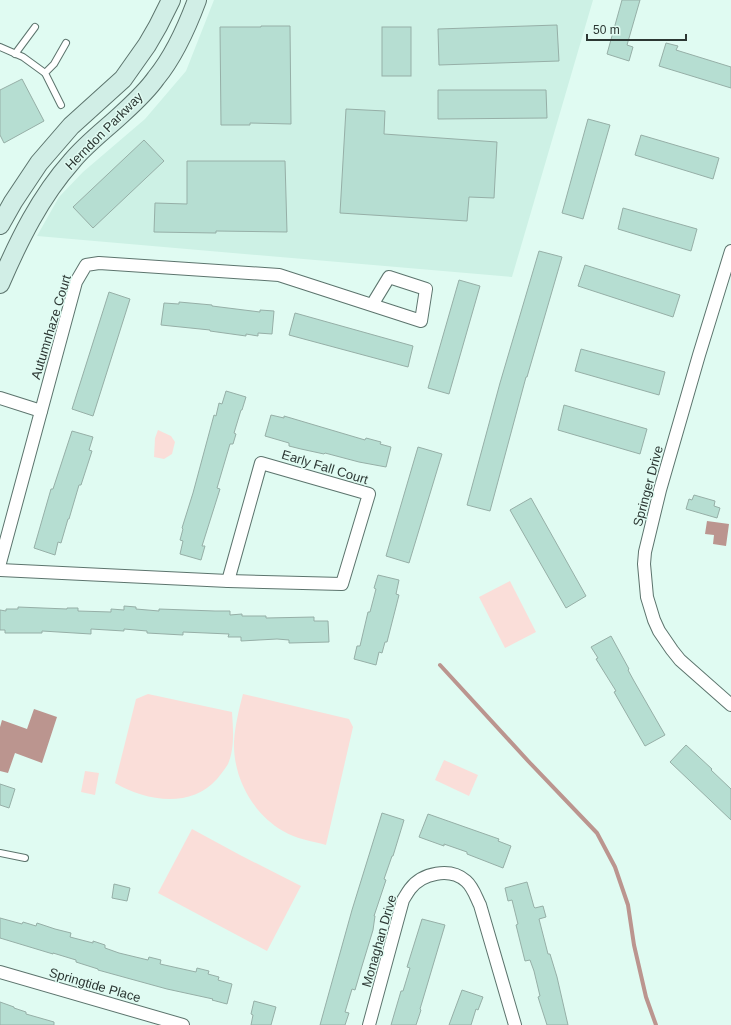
<svg xmlns="http://www.w3.org/2000/svg" width="731" height="1025" viewBox="0 0 731 1025" font-family="Helvetica,sans-serif">
  <rect width="100%" height="100%" fill="#e0fbf2"/>
  <polygon fill="#cdf1e5" points="214,0 593,0 512,277 37,236 59,197 83,172 145,119 186,71"/>
  <g fill="#faded9">
    <polygon points="158,430 171,436 175,442 172,454 164,459 154,457 155,438"/>
    <polygon points="510,581 536,632 505,648 479,597"/>
    <path d="M 148,694 L 232,712 C 233,728 235,748 228,764 C 225,769 221,774 217,779 C 190,809 146,801 115,783 L 136,699 Z"/>
    <path d="M 243,694 L 349,719 L 353,727 L 326,845 C 312,841 296,839 283,831 C 252,813 233,777 234,742 C 235,726 239,709 243,694 Z"/>
    <polygon points="444,760 478,775 469,796 435,780"/>
    <polygon points="85,771 99,773 95,795 81,792"/>
    <polygon points="192,829 240,855 301,886 267,951 158,893"/>
  </g>
  <g fill="#bb958f">
    <polygon points="707,521 729,524 726,546 713,544 714,535 705,534"/>
    <polygon points="34,709 57,717 42,763 15,753 8,773 0,771 0,727 2,720 27,729"/>
  </g>
  <g fill="none" stroke-linecap="round" stroke-linejoin="round">
    <polyline stroke="#bb958f" stroke-width="4" points="440,665 530,763 597,833 615,867 628,905 634,945 646,997 656,1025"/>
  </g>
  <g fill="#b6ded2" stroke="#96afa7">
    <polygon points="622,0 640,0 627,45 633,47 629,61 607,54"/>
    <polygon points="557,25 559,61 439,65 438,29"/>
    <polygon points="261,26 290,26 291,124 250,123 250,125 221,125 220,27 261,27"/>
    <rect x="382" y="27" width="29" height="49"/>
    <polygon points="666,43 678,46 676,50 731,67 731,88 659,66"/>
    <polygon points="22,79 44,121 4,143 0,135 0,90"/>
    <polygon points="438,90 546,90 547,118 438,119"/>
    <polygon points="346,109 385,111 384,134 497,142 494,198 469,197 467,221 340,213"/>
    <polygon points="588,119 610,125 583,219 562,213"/>
    <polygon points="641,135 719,158 713,179 635,155"/>
    <polygon points="144,140 164,161 93,228 73,207"/>
    <polygon points="187,161 285,161 287,232 216,231 216,233 154,232 155,203 187,204"/>
    <polygon points="623,208 697,229 691,251 618,229"/>
    <polygon points="539,251 562,257 527,377 526,377 490,511 467,505 500,383"/>
    <polygon points="585,265 680,295 673,317 578,286"/>
    <polygon points="459,280 480,286 449,394 428,388"/>
    <polygon points="109,292 130,299 93,416 72,409"/>
    <polygon points="179,302 212,305 212,306 260,312 260,310 274,311 272,334 258,333 258,336 246,334 246,336 210,331 210,330 161,325 164,303 179,304"/>
    <polygon points="295,313 413,346 408,367 289,335"/>
    <polygon points="581,349 665,372 659,395 575,371"/>
    <polygon points="226,391 246,397 242,410 241,410 234,433 236,434 233,444 230,444 217,488 220,489 202,546 205,546 201,560 180,554 183,541 180,540 183,529 182,528 193,493 214,415 216,416 219,403 222,404"/>
    <polygon points="564,405 647,429 640,454 558,430"/>
    <polygon points="271,415 284,418 284,416 365,440 366,438 381,442 380,444 391,447 386,467 359,462 325,453 324,454 301,449 289,446 289,443 265,436"/>
    <polygon points="72,431 93,437 89,450 92,451 81,485 79,485 69,519 68,519 61,543 58,542 55,555 34,548 51,489 53,489"/>
    <polygon points="418,447 442,454 409,563 386,556"/>
    <polygon points="694,495 715,501 714,506 720,508 717,518 686,509 689,499 692,500"/>
    <polygon points="531,498 586,596 566,608 510,510"/>
    <polygon points="378,575 399,580 396,594 399,595 387,642 385,642 382,653 379,652 376,665 354,659 357,646 360,646 368,612 370,612 376,589 374,588"/>
    <polygon points="124,606 136,607 136,609 159,611 159,609 215,611 230,611 230,615 242,614 242,616 266,616 266,618 314,617 314,621 328,621 329,642 289,643 289,640 277,639 241,641 241,637 228,637 229,634 183,632 183,635 147,633 147,631 124,629 124,631 91,629 91,634 42,631 42,633 5,633 5,630 0,630 0,610 6,611 6,609 18,609 18,607 67,609 67,608 78,608 78,611 111,612 111,609 124,610"/>
    <polygon points="611,636 629,669 628,670 634,681 665,735 645,746 614,692 616,691 596,659 598,658 591,647"/>
    <polygon points="686,745 712,769 711,770 731,789 731,820 670,762"/>
    <polygon points="0,784 15,789 9,808 0,805"/>
    <polygon points="382,813 404,820 393,856 392,856 384,879 386,880 374,916 375,916 373,930 362,966 355,990 352,989 345,1012 349,1013 345,1025 320,1025 352,910"/>
    <polygon points="428,814 499,839 498,841 511,846 503,868 467,854 467,852 444,844 444,846 419,837"/>
    <polygon points="527,882 534,907 535,908 543,906 546,917 539,919 548,954 550,954 557,977 568,1025 547,1025 538,997 540,996 534,971 530,960 525,961 516,925 518,924 512,900 508,901 505,888"/>
    <polygon points="114,884 130,888 127,901 112,898"/>
    <polygon points="0,918 22,924 23,922 36,926 37,923 55,929 71,933 70,937 93,943 93,941 105,945 105,948 119,953 148,960 149,957 161,960 160,964 196,972 197,968 209,971 208,974 219,977 218,980 232,984 227,1004 212,1000 213,999 167,989 98,970 98,969 76,962 76,960 53,953 53,954 0,938"/>
    <polygon points="422,919 445,925 420,1009 421,1010 416,1025 391,1025 401,991 403,991 410,968 407,967"/>
    <polygon points="462,990 483,997 478,1010 476,1009 471,1025 449,1025"/>
    <polygon points="254,1001 276,1007 271,1025 251,1025 253,1015 251,1014"/>
    <polygon points="0,1002 14,1007 14,1008 26,1012 26,1014 54,1022 54,1025 0,1025"/>
  </g>
  <g fill="none" stroke-linecap="round" stroke-linejoin="round">
    <g stroke="#5c746d" stroke-width="8">
      <g id="lane">
        <polyline points="0,47 23,57 45,73"/>
        <polyline points="15,54 35,27"/>
        <polyline points="61,105 45,73 54,64 66,43"/>
        <polyline points="0,853 25,858"/>
      </g>
    </g>
    <g stroke="#5c746d" stroke-width="14">
      <g id="street">
        <polyline points="731,251 699,355 660,490 645,552 644,564 647,597 654,620 659,631 672,650 680,660 731,705"/>
        <polyline points="0,398 41,411"/>
        <polygon points="261,463 369,494 342,584 228,581"/>
        <polyline points="0,563 76,282 86,265 99,263 279,275 421,321 426,289 389,277 372,305"/>
        <polyline points="0,570 228,581"/>
        <polyline points="0,972 183,1025"/>
        <path d="M 369,1025 L 403,900 C 405,897 407,893 410,889 C 422,873 450,867 466,881 C 473,887 476,897 480,905 L 515,1025"/>
      </g>
    </g>
    <g stroke="#5c746d" stroke-width="20">
      <g id="secondary">
        <polyline points="0,225 13,202 39,163 71,126 123,79 147,45 158,26 171,0"/>
        <path d="M 0,284 C 19,240 40,197 72,161 C 87,143 106,129 123,113 C 135,102 147,91 156,78 C 174,56 187,27 197,0"/>
      </g>
    </g>
    <use href="#lane" stroke="#fff" stroke-width="6"/>
    <use href="#street" stroke="#fff" stroke-width="12"/>
    <use href="#secondary" stroke="#d1eee6" stroke-width="18"/>
  </g>
  <g text-anchor="middle" dominant-baseline="central" stroke-width="3" stroke-linejoin="round" paint-order="stroke">
    <g font-size="13" fill="#2c3733" stroke="#e0fbf2">
      <text transform="translate(104 131) rotate(-45)">Herndon Parkway</text>
      <text transform="translate(51 327) rotate(-73)">Autumnhaze Court</text>
      <text transform="translate(325 467) rotate(17)">Early Fall Court</text>
      <text transform="translate(648 486) rotate(-75)">Springer Drive</text>
      <text transform="translate(379 941) rotate(-74)">Monaghan Drive</text>
      <text transform="translate(95 985) rotate(16)">Springtide Place</text>
    </g>
  </g>
  <path d="M587 34v6h99v-6" fill="none" stroke="#2c3733" stroke-width="2"/>
  <text x="593" y="34" font-size="12" fill="#2c3733" stroke="#e0fbf2" stroke-width="3" paint-order="stroke">50 m</text>
</svg>
